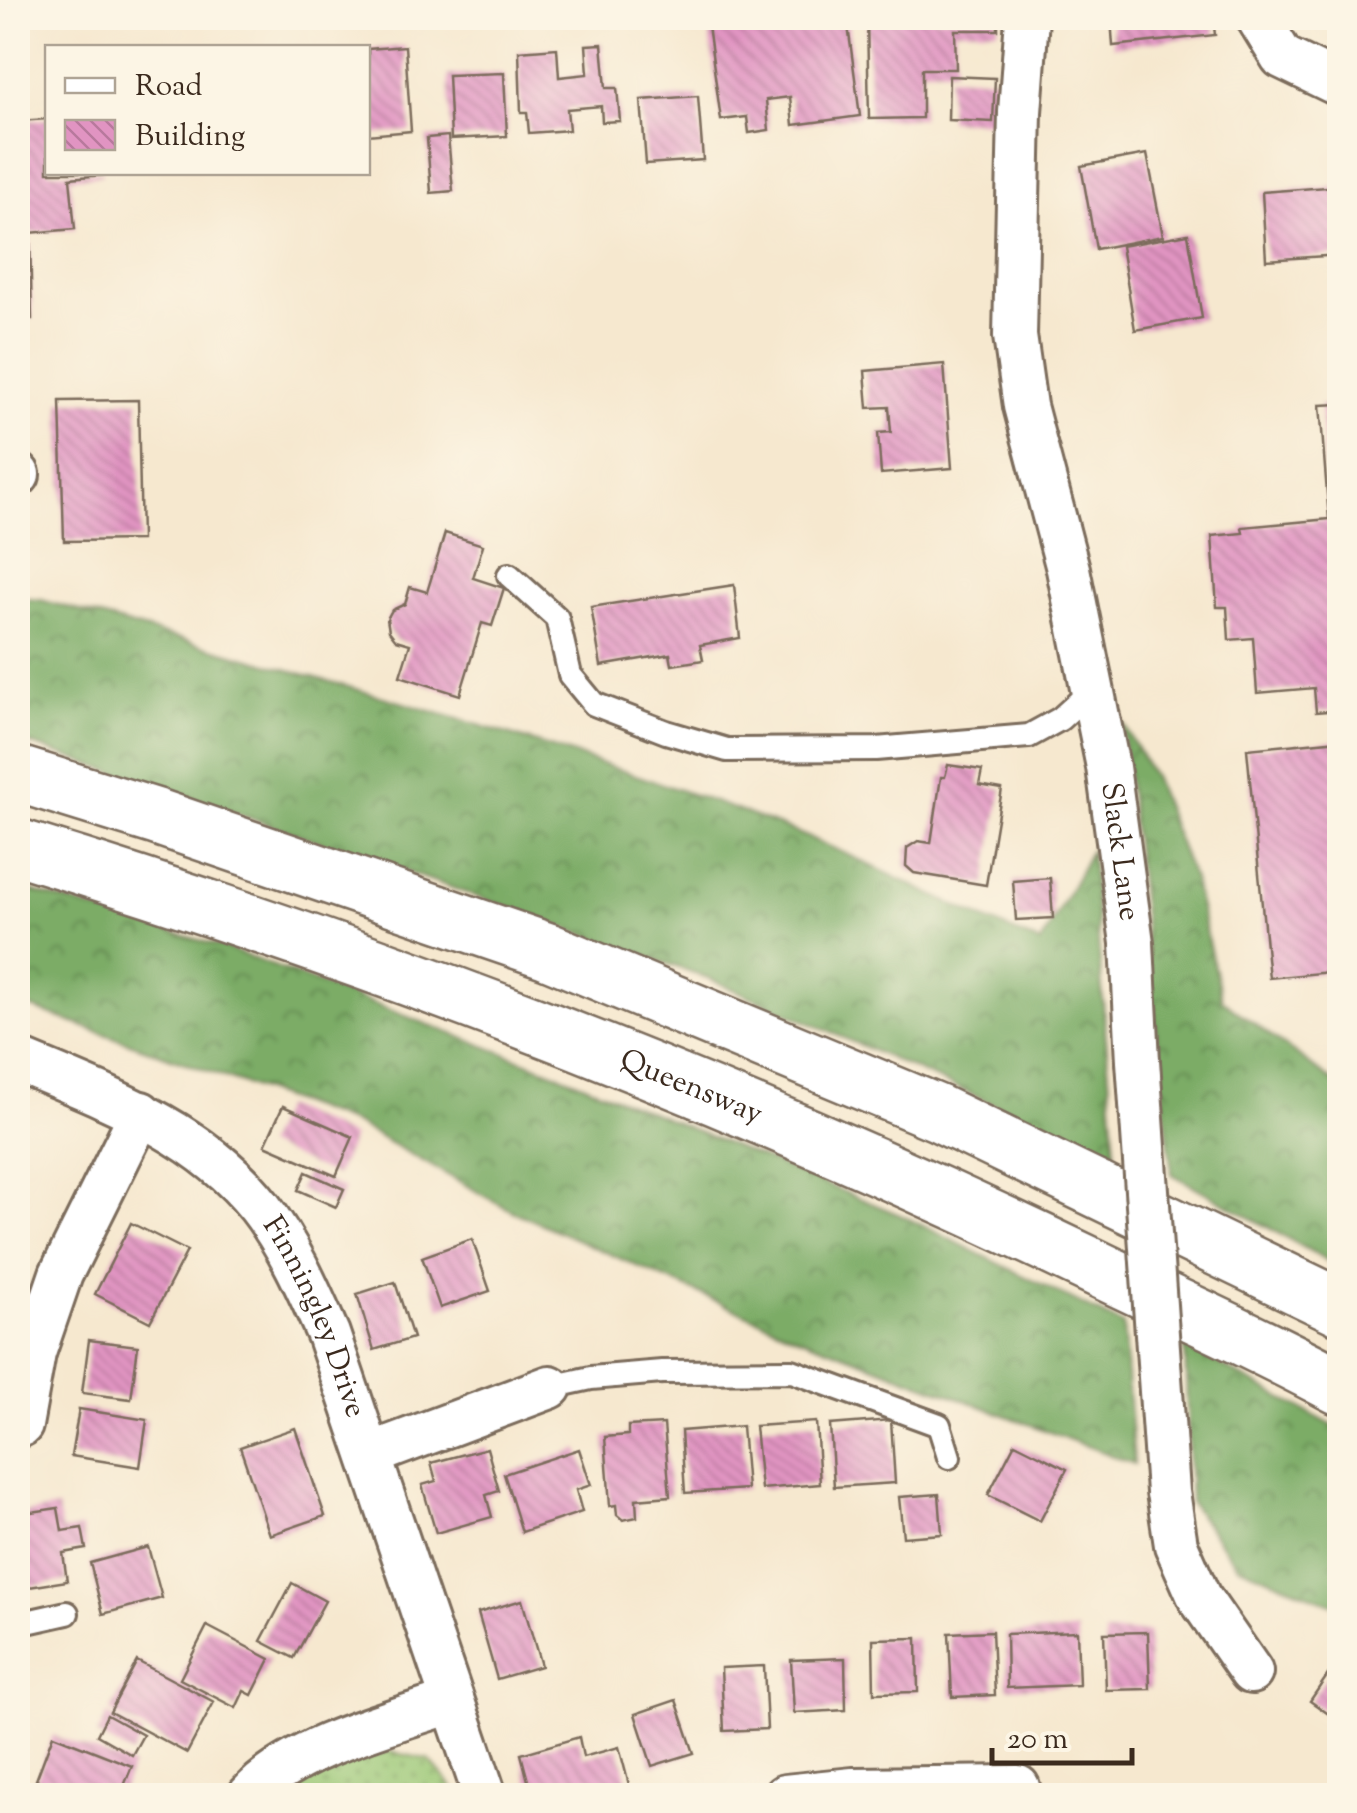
<svg xmlns="http://www.w3.org/2000/svg" width="1357" height="1813" viewBox="0 0 1357 1813" font-family="'Sorts Mill Goudy',serif">
  <defs>
    <pattern id="grass-dots" width="8" height="8" patternUnits="userSpaceOnUse" patternTransform="scale(2.5)"><rect width="8" height="8" fill="#9ac774"/><path d="M2 2h.1M6 6h.1" fill="none" stroke="#7fa25f" stroke-width="1.8" stroke-linecap="round"/></pattern>
    <pattern id="forest-crowns" width="20" height="18" patternUnits="userSpaceOnUse" patternTransform="scale(2.5)"><rect width="20" height="18" fill="#7bac66"/><path d="M2 6a3 3 0 1 1 6 0M12 15a3 3 0 1 1 6 0" fill="none" stroke="#668c53"/></pattern>
    <pattern id="building-back-hatch" width="6" height="6" patternUnits="userSpaceOnUse" patternTransform="scale(2.5)"><rect width="6" height="6" fill="#e194c2"/><path d="M-1 5l2 2M0 0l6 6M5-1l2 2" fill="none" stroke="#b8799d"/></pattern>
  </defs>
  <rect width="100%" height="100%" fill="#fcf5e5"/>
  <filter id="ink" filterUnits="userSpaceOnUse"><feTurbulence type="fractalNoise" baseFrequency=".01" numOctaves="2"/><feDisplacementMap in="SourceGraphic" scale="20" xChannelSelector="R" yChannelSelector="G"/><feConvolveMatrix kernelMatrix="1 2 1 2 8 2 1 2 1" color-interpolation-filters="sRGB"/></filter>
  <filter id="wash" filterUnits="userSpaceOnUse"><feTurbulence type="fractalNoise" baseFrequency=".0048" numOctaves="4" result="noise"/><feDisplacementMap in="SourceGraphic" scale="40" xChannelSelector="R" yChannelSelector="G"/><feGaussianBlur stdDeviation="2.25" result="paint"/><feColorMatrix in="noise" values="0 0 0 0 0 0 0 0 0 0 0 0 0 0 0 0 0 1.4 0 .05"/><feComposite in="paint" operator="in"/></filter>
  <g filter="url(#wash)">
    <rect width="100%" height="100%" fill="#f6e8cf"/>
    <polygon fill="url(#grass-dots)" stroke="#6a7849" stroke-width="2.5" points="388,1751 429,1760 459,1795 280,1796 307,1776"/>
    <g fill="url(#forest-crowns)" stroke="#5b6b42" stroke-width="2.5">
      <path d="M 18,598 L 41,600 C 286,670 533,734 772,823 C 864,857 949,908 1041,943 L 1091,850 L 1115,1152 L 1009,1111 L 708,978 L 350,852 L 18,740 Z"/>
      <polygon points="1121,720 1154,779 1193,879 1222,1000 1339,1086 1339,1267 1172,1174"/>
      <polygon points="18,887 226,948 556,1073 905,1217 1123,1325 1134,1464 796,1336 512,1211 356,1124 18,1003"/>
      <polygon points="1185,1346 1339,1429 1339,1607 1237,1565 1190,1503"/>
    </g>
    <g id="blocks">
      <g fill="url(#building-back-hatch)">
        <polygon points="763,18 847,18 860,116 793,125 790,97 766,100 769,130 749,133 747,117 721,120 708,25"/>
        <polygon points="867,18 998,18 998,30 955,30 956,69 922,69 922,118 869,119"/>
        <polygon points="1111,18 1213,18 1215,35 1113,46"/>
        <polygon points="602,44 606,88 617,88 620,121 602,122 601,106 567,109 569,130 529,133 527,112 521,112 519,51 557,48 559,77 588,74 586,45"/>
        <polygon points="405,46 411,131 368,135 368,49"/>
        <polygon points="504,73 507,136 451,139 448,75"/>
        <polygon points="949,76 995,78 993,122 948,120"/>
        <polygon points="698,96 703,160 646,164 641,100"/>
        <polygon points="48,119 48,172 103,172 103,175 70,178 75,229 18,234 18,121"/>
        <polygon points="448,136 453,191 431,193 427,138"/>
        <polygon points="1147,154 1163,236 1096,249 1081,166"/>
        <polygon points="1340,186 1340,255 1266,260 1262,192"/>
        <polygon points="1188,234 1202,318 1135,330 1121,246"/>
        <polygon points="30,235 32,319 18,319 18,236"/>
        <polygon points="944,364 952,468 881,474 878,433 891,432 889,407 868,408 865,371"/>
        <polygon points="138,400 141,540 64,541 60,401"/>
        <polygon points="1340,404 1340,710 1316,712 1314,688 1257,693 1253,638 1229,640 1227,607 1217,607 1212,536 1243,533 1242,527 1329,519 1320,405"/>
        <polygon points="445,533 483,545 473,578 504,588 492,626 482,623 460,695 400,676 410,644 396,640 389,631 387,619 392,610 405,604 410,587 427,592"/>
        <polygon points="734,585 740,638 700,645 703,660 672,665 670,654 601,666 591,607"/>
        <polygon points="1340,740 1340,971 1269,978 1247,749"/>
        <polygon points="948,765 982,770 979,785 1002,789 986,885 914,873 906,866 907,848 918,841 931,843 941,777 945,777"/>
        <polygon points="1050,878 1053,918 1016,920 1013,881"/>
        <polygon points="283,1106 353,1137 336,1176 265,1145"/>
        <polygon points="306,1172 344,1189 336,1207 298,1190"/>
        <polygon points="131,1223 187,1251 150,1322 95,1294"/>
        <polygon points="472,1239 490,1291 440,1308 422,1257"/>
        <polygon points="395,1282 413,1338 374,1350 357,1294"/>
        <polygon points="89,1340 138,1346 131,1399 82,1393"/>
        <polygon points="79,1409 147,1420 140,1467 71,1456"/>
        <polygon points="891,1420 895,1483 834,1487 830,1425"/>
        <polygon points="816,1422 820,1484 761,1489 755,1426"/>
        <polygon points="664,1424 670,1496 636,1499 637,1517 623,1520 617,1515 616,1505 610,1506 605,1437 628,1435 628,1426"/>
        <polygon points="742,1426 747,1489 685,1493 681,1431"/>
        <polygon points="295,1428 325,1516 270,1535 240,1447"/>
        <polygon points="1015,1443 1067,1469 1040,1521 988,1495"/>
        <polygon points="487,1448 499,1491 486,1495 492,1517 436,1533 422,1485 436,1481 431,1463"/>
        <polygon points="579,1449 591,1485 576,1490 582,1512 522,1532 504,1474"/>
        <polygon points="939,1494 942,1534 903,1537 899,1497"/>
        <polygon points="58,1508 62,1531 82,1528 86,1549 63,1553 67,1581 29,1587 26,1567 18,1568 18,1514"/>
        <polygon points="148,1547 162,1598 103,1614 90,1563"/>
        <polygon points="292,1583 325,1601 294,1658 261,1641"/>
        <polygon points="522,1600 541,1666 497,1679 478,1613"/>
        <polygon points="207,1626 270,1659 252,1695 244,1691 236,1708 180,1679"/>
        <polygon points="992,1631 995,1695 952,1697 949,1633"/>
        <polygon points="1077,1631 1079,1685 1007,1688 1006,1634"/>
        <polygon points="1148,1632 1150,1689 1106,1690 1104,1633"/>
        <polygon points="917,1638 918,1692 874,1693 873,1639"/>
        <polygon points="1340,1657 1340,1722 1310,1701"/>
        <polygon points="845,1658 846,1710 794,1713 791,1660"/>
        <polygon points="137,1661 214,1702 187,1753 110,1712"/>
        <polygon points="764,1666 767,1729 724,1731 721,1668"/>
        <polygon points="676,1700 694,1753 652,1766 635,1714"/>
        <polygon points="107,1715 143,1735 132,1755 97,1735"/>
        <polygon points="53,1735 132,1766 120,1796 74,1796 36,1780"/>
        <polygon points="579,1737 583,1757 619,1747 632,1796 532,1796 521,1754"/>
      </g>
    </g>
  </g>
  <g filter="url(#ink)">
    <use href="#blocks" fill-opacity="0" stroke="#7c6c5c" stroke-width="2.5"/>
    <g fill="none" stroke-linecap="round" stroke-linejoin="round">
      <g stroke="#7c6c5c" stroke-width="28">
        <g id="service">
          <polyline points="509,575 557,618 570,675 594,704 666,732 727,750 876,749 1029,736 1060,719 1092,690"/>
          <polyline points="550,1387 591,1378 662,1372 792,1371 939,1425 949,1457"/>
          <polyline points="18,1624 67,1613"/>
        </g>
      </g>
      <g stroke="#7c6c5c" stroke-width="48">
        <g id="minor">
          <path id="s1" d="M 1027,18 L 1020,112 L 1015,336 L 1025,406 L 1068,569 L 1108,767 L 1132,943 L 1138,1061"/>
          <polyline points="1258,18 1282,57 1340,85"/>
          <polyline points="18,474 18,475"/>
          <path id="s2" d="M 18,1060 C 103,1096 199,1130 259,1206 C 288,1243 309,1291 328,1334 L 485,1796"/>
          <polyline points="21,1425 34,1353 61,1274 141,1113"/>
          <polyline points="371,1454 550,1387"/>
          <polyline points="1168,1492 1176,1545 1199,1597 1251,1672"/>
          <path d="M 249,1796 C 291,1748 391,1722 451,1702"/>
          <polyline points="785,1796 853,1789 1018,1787"/>
        </g>
      </g>
      <g stroke="#7c6c5c" stroke-width="60">
        <g id="trunk">
          <polyline points="18,774 157,817 548,951 938,1113 1340,1307"/>
          <path id="s3" d="M 18,847 C 384,959 743,1098 1088,1264 C 1172,1305 1258,1342 1340,1387"/>
        </g>
      </g>
      <use href="#service" stroke="#fff" stroke-width="22"/>
      <use href="#minor" stroke="#fff" stroke-width="42"/>
      <use href="#trunk" stroke="#fff" stroke-width="55"/>
      <g stroke="#7c6c5c" stroke-width="48" stroke-linecap="butt">
        <polyline id="minor-bridge" points="1138,1061 1168,1492"/>
      </g>
      <use href="#minor-bridge" stroke="#fff" stroke-width="42"/>
    </g>
  </g>
  <g text-anchor="middle" dominant-baseline="central" stroke-width="8" stroke-linejoin="round" paint-order="stroke">
    <g font-size="30" fill="#3b2a1e" stroke="#fcf5e5">
      <text stroke="none"><textPath href="#s1" startOffset="845">Slack Lane</textPath></text>
      <text stroke="none"><textPath href="#s3" startOffset="715">Queensway</textPath></text>
      <text stroke="none"><textPath href="#s2" startOffset="410">Finningley Drive</textPath></text>
    </g>
  </g>
  <rect width="1357" height="1813" fill="none" stroke="#fcf5e5" stroke-width="60"/>
  <rect x="45" y="45" width="325" height="130" fill="#fcf5e5" stroke="#afa495" stroke-width="2.5"/>
  <rect x="65" y="78" width="50" height="15" fill="#ffffff" stroke="#afa495" stroke-width="2.5"/>
  <text x="135" y="95" font-size="30" fill="#3b2a1e">Road</text>
  <rect x="65" y="120" width="50" height="30" fill="url(#building-back-hatch)" stroke="#afa495" stroke-width="2.5"/>
  <text x="135" y="145" font-size="30" fill="#3b2a1e">Building</text>
  <path d="M992 1748v15h140v-15" fill="none" stroke="#3b2a1e" stroke-width="5"/>
  <text x="1007" y="1748" font-size="30" fill="#3b2a1e" stroke="#fcf5e5" stroke-width="8" paint-order="stroke">20 m</text>
</svg>
